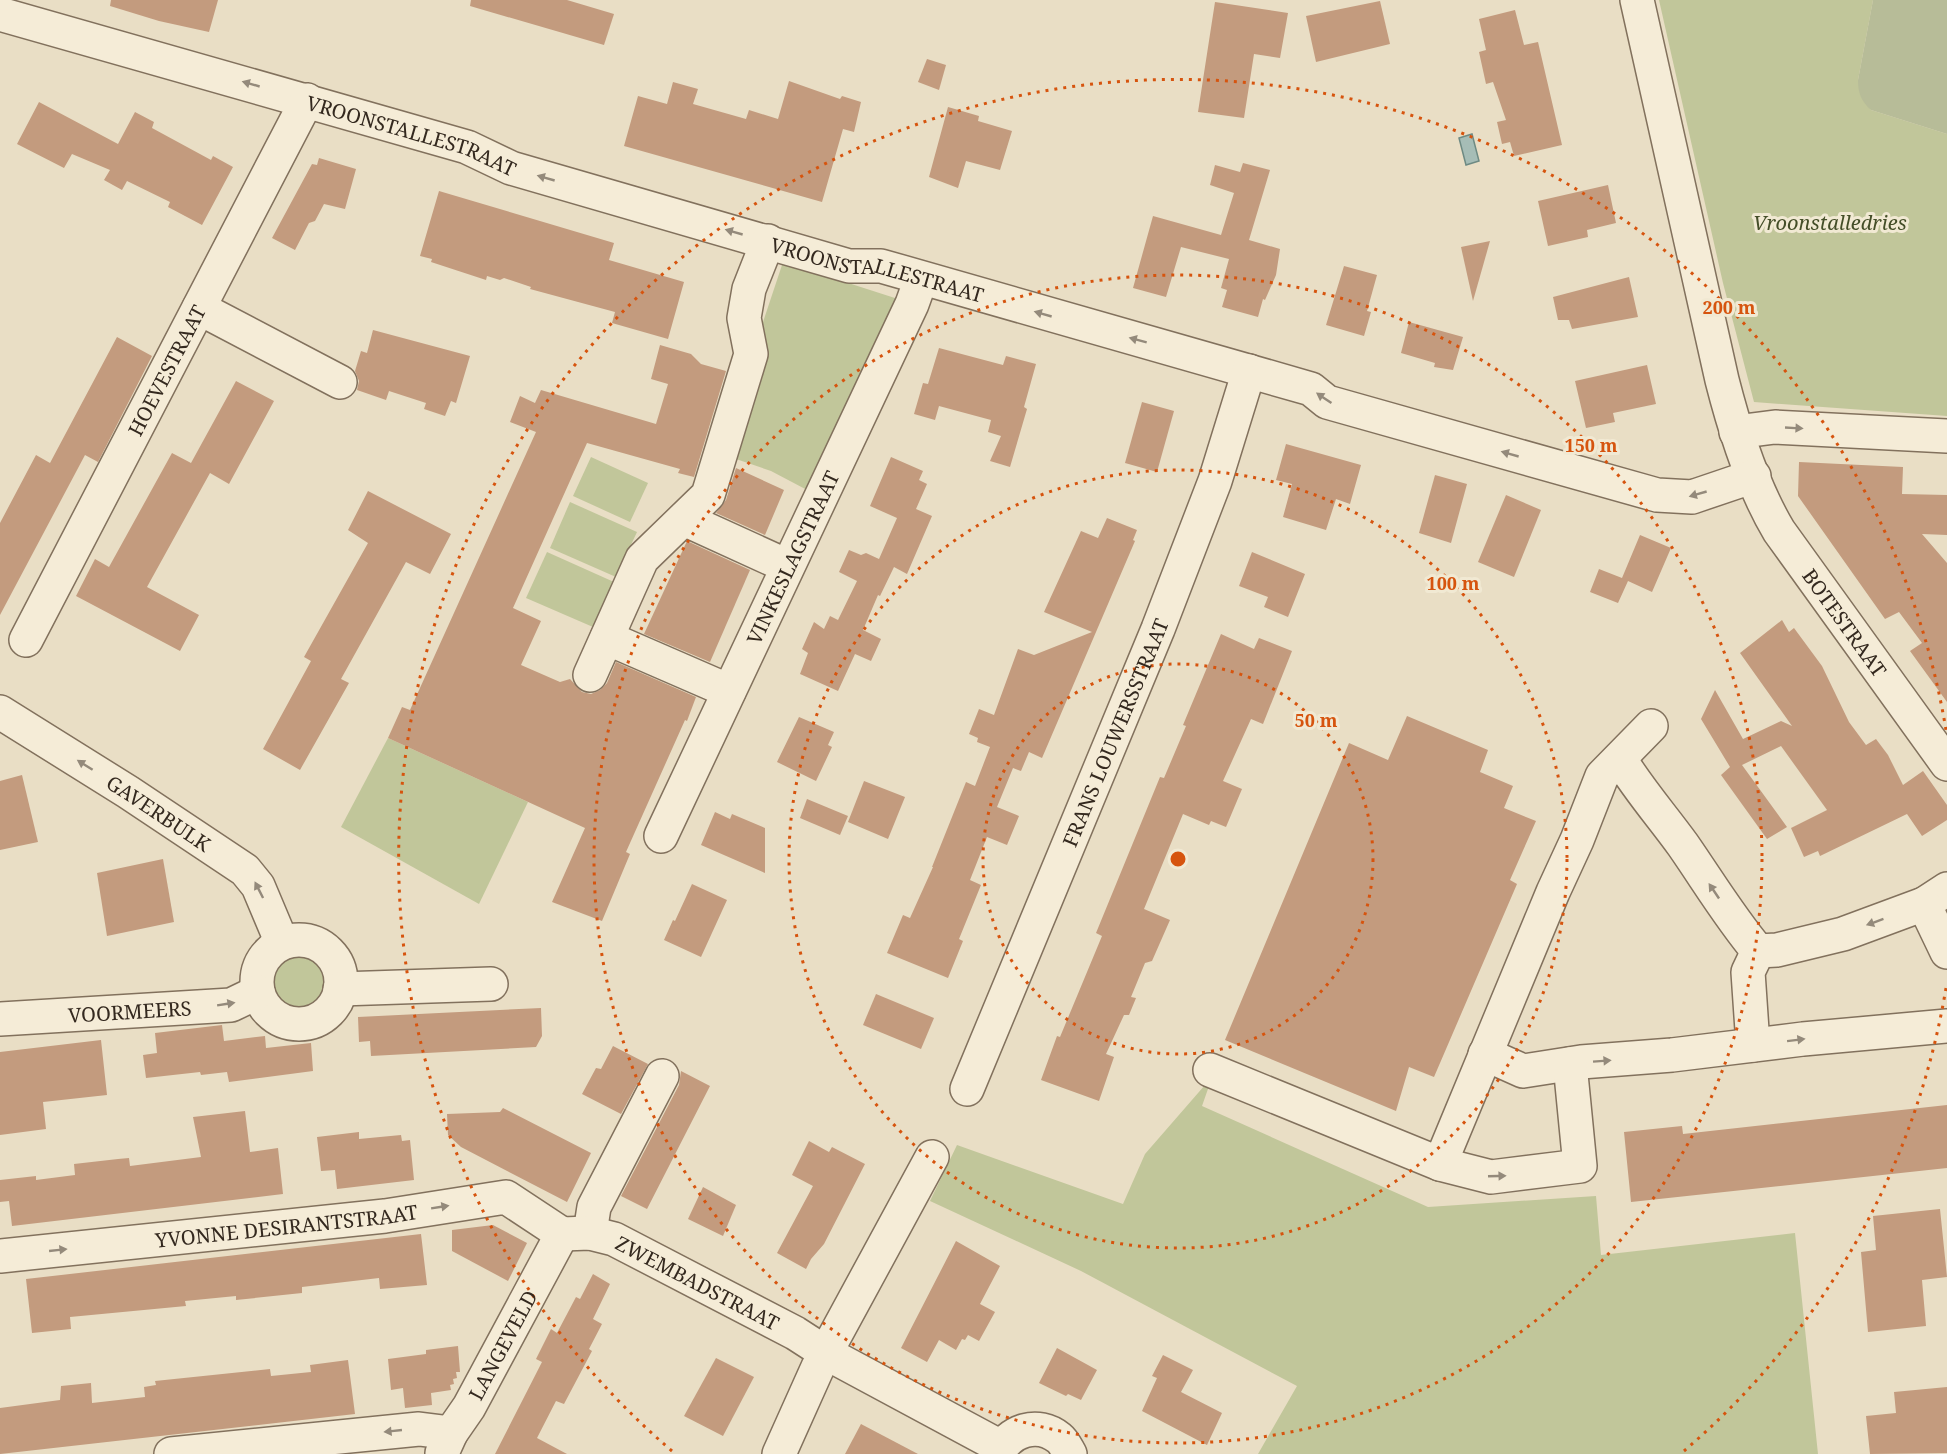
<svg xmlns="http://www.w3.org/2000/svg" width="1947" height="1454" viewBox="0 0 1947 1454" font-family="'Noto Serif',serif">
  <rect width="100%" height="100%" fill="#e9dec5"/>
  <g fill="#c1c69a">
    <polygon points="1659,0 1873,0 1858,80 1871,110 1947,134 1947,416 1754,402 1723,283"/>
    <polygon points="783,262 898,299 809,491 771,471 736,459 731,441 757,340"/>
    <polygon points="591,457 648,483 630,522 573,496"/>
    <polygon points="570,502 637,532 616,577 550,548"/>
    <polygon points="547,552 614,582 593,627 526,598"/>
    <polygon points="388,738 528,802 479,904 341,827"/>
    <circle cx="297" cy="981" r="30"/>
    <polygon points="1205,1085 1209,1086 1202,1106 1428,1207 1596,1196 1601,1255 1795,1233 1818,1454 1258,1454 1297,1386 1081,1271 930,1201 957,1145 1123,1204 1145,1154"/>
  </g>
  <path fill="#b7bc98" d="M 1873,0 L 1947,0 L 1947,134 L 1871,110 C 1861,101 1858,93 1858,80 Z"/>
  <polygon fill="#a6bdb6" stroke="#6e8a83" stroke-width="1.5" points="1472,134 1479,161 1466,165 1459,138"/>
  <g fill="#c39b7e">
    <polygon points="111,0 218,0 209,32 159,21 110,6"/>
    <polygon points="471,0 567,0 614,14 604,45 470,6"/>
    <polygon points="1380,1 1390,44 1316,62 1306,16"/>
    <polygon points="1215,2 1288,13 1280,58 1254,54 1244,118 1198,112"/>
    <polygon points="1515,10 1524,45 1538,42 1562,145 1514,156 1510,142 1502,144 1497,122 1506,120 1493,82 1486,84 1479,52 1486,50 1479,19"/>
    <polygon points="927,59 946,65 939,90 918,82"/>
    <polygon points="789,81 840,99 842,96 861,102 854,132 843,129 822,202 624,146 638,96 667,104 673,82 698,89 693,104 746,119 749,110 778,119"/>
    <polygon points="39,102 118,144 135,112 154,122 152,128 211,160 213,156 233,167 202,225 168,207 170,202 127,181 122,190 104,180 110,170 72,154 64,168 17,144"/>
    <polygon points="948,107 979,116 978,121 1012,131 1000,170 966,161 958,188 929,177"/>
    <polygon points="319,158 356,169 345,209 324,204 315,221 309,223 295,250 272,238 312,164 317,165"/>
    <polygon points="1243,163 1270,170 1249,240 1280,249 1276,275 1265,300 1263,299 1258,317 1222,307 1227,290 1221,288 1229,259 1181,247 1166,297 1133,288 1153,216 1221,235 1234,193 1210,185 1215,165 1240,172"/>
    <polygon points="1608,185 1616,223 1587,230 1588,237 1548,246 1538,201"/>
    <polygon points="439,191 614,243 609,260 684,282 668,339 612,323 615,312 530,289 531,287 504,278 500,280 487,276 486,280 431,262 432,259 420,256"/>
    <polygon points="1490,241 1473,301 1461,247"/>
    <polygon points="1344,266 1377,275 1367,311 1371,312 1364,336 1326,325"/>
    <polygon points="1629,277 1638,317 1572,329 1569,320 1558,320 1553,297"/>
    <polygon points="1409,322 1463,337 1453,370 1434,367 1435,363 1401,353"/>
    <polygon points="373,330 470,356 456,403 451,401 445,416 424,409 426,403 389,391 386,400 357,390 359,381 355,371 361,351 367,353"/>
    <polygon points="117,337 152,356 98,462 85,455 0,615 0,523 36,455 50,463"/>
    <polygon points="660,345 691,354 701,364 726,371 694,477 678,473 680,469 587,443 513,608 541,621 521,665 560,682 570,679 582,692 591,694 600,690 607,683 616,662 696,697 687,721 685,720 626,852 630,854 602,921 552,902 585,828 388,738 402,707 410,710 536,432 510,422 520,396 535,403 541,390 656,424 668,384 651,379"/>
    <polygon points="939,348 1003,365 1006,356 1036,364 1024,407 1027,409 1010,467 990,461 1001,436 988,432 991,420 939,406 935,420 914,414 923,383 928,384"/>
    <polygon points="1647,365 1656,404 1613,413 1615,422 1586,428 1575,381"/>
    <polygon points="236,381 274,401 229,484 210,473 147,587 199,615 180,651 76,596 95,559 109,567 172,453 191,463"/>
    <polygon points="1142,402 1174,411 1157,472 1125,463"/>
    <polygon points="1286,444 1361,465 1350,504 1336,499 1326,530 1283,517 1292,484 1276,480"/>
    <polygon points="891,457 923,471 919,480 927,484 916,509 932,516 907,574 894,567 880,596 878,595 863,630 881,639 871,661 855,654 838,691 800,674 808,653 802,649 814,622 824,629 830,616 838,620 857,581 839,572 849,550 861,555 866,553 879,559 897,518 870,506"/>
    <polygon points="1799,462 1903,467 1902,494 1947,495 1947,535 1922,534 1947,563 1947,702 1910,651 1922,643 1899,612 1885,619 1798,496"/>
    <polygon points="736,468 784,490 765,535 716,513 726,500"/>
    <polygon points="1435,475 1467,484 1451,543 1419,533"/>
    <polygon points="368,491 451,534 430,574 406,562 341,679 349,683 300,770 263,749 311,661 304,657 368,543 348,530"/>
    <polygon points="1506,495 1541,510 1514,577 1478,562"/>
    <polygon points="1107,518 1137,530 1133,540 1135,541 1042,758 1029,752 1021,771 1013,768 997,807 1019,816 1007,845 987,837 970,880 981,885 959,939 963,941 948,978 887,953 903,915 910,918 933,867 932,867 966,782 975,786 990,747 977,742 978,738 969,734 979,709 994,715 1018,649 1034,655 1092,632 1044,612 1081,531 1098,538"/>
    <polygon points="1640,535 1671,548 1652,592 1628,581 1618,603 1590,592 1599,569 1622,578"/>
    <polygon points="687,541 750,570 710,662 644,634"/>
    <polygon points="1252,552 1305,574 1288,617 1264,607 1268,597 1239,586"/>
    <polygon points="1782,620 1789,632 1794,628 1822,666 1849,722 1866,745 1876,739 1888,755 1903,785 1923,771 1947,805 1947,820 1922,836 1907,814 1820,856 1818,851 1804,857 1791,828 1827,810 1781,746 1742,765 1787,827 1767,839 1721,775 1730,767 1701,719 1715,690 1743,739 1781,721 1792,726 1740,653"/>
    <polygon points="1221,634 1254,649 1259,638 1292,651 1263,724 1251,719 1223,781 1242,789 1226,827 1211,821 1209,825 1183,814 1144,909 1170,920 1152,961 1145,963 1131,997 1136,998 1129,1015 1124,1015 1106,1054 1114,1057 1099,1101 1041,1080 1057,1036 1060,1037 1102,936 1096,933 1160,777 1164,778 1186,726 1183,725"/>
    <polygon points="1407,716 1488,750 1480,772 1513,786 1504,808 1536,821 1510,880 1517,884 1434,1077 1409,1067 1396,1111 1225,1040 1349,743 1388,760"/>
    <polygon points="799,717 834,732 828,745 832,747 816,781 777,762"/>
    <polygon points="22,775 38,842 0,850 0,781"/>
    <polygon points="864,781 905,797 888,839 848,822"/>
    <polygon points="807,799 848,816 840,835 800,818"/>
    <polygon points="715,812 730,819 732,814 765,828 765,873 701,845"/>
    <polygon points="163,859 174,922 107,936 97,873"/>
    <polygon points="692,884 727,900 701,957 664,940 673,920 675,921"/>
    <polygon points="876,994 934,1018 921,1049 863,1025"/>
    <polygon points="541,1008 542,1036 536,1047 371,1056 370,1041 359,1042 358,1017"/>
    <polygon points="222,1025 224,1041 265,1036 266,1048 311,1043 313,1071 229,1082 227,1072 201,1075 200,1072 146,1078 143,1055 157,1053 155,1033"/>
    <polygon points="101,1040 107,1095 43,1102 46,1129 0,1135 0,1052"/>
    <polygon points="613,1046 648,1064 621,1114 582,1094 596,1068 601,1069"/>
    <polygon points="681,1071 710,1086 647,1209 621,1196 679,1085"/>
    <polygon points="1947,1105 1947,1168 1631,1202 1624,1132 1682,1126 1683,1134"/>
    <polygon points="503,1108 591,1153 567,1202 461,1147 448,1135 447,1114 500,1112"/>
    <polygon points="245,1111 250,1152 278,1148 283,1194 12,1226 9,1201 0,1202 0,1180 36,1176 36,1180 75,1175 74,1164 118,1159 129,1158 130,1166 201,1157 193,1117"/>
    <polygon points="359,1132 359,1139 401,1135 402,1141 410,1140 414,1180 337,1189 335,1170 321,1171 317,1137"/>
    <polygon points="809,1141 829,1152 832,1147 865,1164 824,1244 811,1259 806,1269 777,1253 813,1186 792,1175"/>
    <polygon points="703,1187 736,1205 723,1236 688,1219"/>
    <polygon points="1940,1209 1947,1277 1922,1280 1926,1326 1868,1332 1861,1252 1876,1250 1873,1216"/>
    <polygon points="493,1225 527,1243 508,1281 452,1251 452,1230"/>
    <polygon points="421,1234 427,1285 380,1289 379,1278 302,1287 302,1293 236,1300 236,1296 185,1301 186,1306 70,1317 71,1329 32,1333 26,1279"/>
    <polygon points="956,1241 1000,1266 980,1304 995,1312 979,1341 968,1335 965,1340 962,1339 956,1350 939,1340 927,1362 901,1348"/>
    <polygon points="593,1274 610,1284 593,1319 602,1324 589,1349 592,1351 564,1404 556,1401 537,1438 567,1454 495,1454 542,1362 536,1359 551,1329 557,1333 576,1297 580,1299"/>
    <polygon points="458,1346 460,1372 456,1372 457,1378 453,1379 454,1384 450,1385 451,1390 431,1393 432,1405 405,1408 403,1388 391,1390 388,1359 426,1354 426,1350"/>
    <polygon points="1057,1348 1097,1370 1081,1400 1068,1394 1066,1396 1039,1383"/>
    <polygon points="1163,1355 1193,1370 1181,1392 1222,1413 1207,1445 1142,1411 1157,1378 1152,1376"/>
    <polygon points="716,1358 754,1377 723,1436 684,1416"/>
    <polygon points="348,1360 355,1414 0,1454 0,1408 60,1400 61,1386 91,1383 92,1403 145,1397 144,1387 156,1385 155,1381 270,1369 271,1376 311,1372 310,1365"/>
    <polygon points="1947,1387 1947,1453 1870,1454 1866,1416 1896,1413 1894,1392"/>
    <polygon points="861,1424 918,1454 845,1454"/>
  </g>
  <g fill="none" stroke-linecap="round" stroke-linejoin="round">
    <g stroke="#82715d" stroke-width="36">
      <g id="minor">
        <path id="s1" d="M 1637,0 L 1722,380 C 1735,431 1752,486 1779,531 L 1947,764"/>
        <path id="s2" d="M 0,14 L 467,147 L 511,168 L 849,266 L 881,266 L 1311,389 L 1327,402 L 1657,495 L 1692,497 L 1754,476"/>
        <polyline points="199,308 340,382"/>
        <polyline points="1736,432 1775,427 1947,436"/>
        <polyline points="684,519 787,566"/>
        <polyline points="607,638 729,691"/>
        <path id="s3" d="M 26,640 L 307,100"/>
        <polyline points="590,675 642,559 708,495 751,354 744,318 749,289 768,241"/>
        <path id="s4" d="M 0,712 L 128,792 L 245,870 L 258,886 L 282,943"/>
        <path d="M 1620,759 C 1639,790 1662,816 1683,845 C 1708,881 1730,918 1758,951 L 1777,950 L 1843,934 L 1924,904 L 1947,889"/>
        <path id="s5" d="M 661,836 L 912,304 L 921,279"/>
        <polyline points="1924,904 1947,952"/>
        <circle cx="299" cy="982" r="42"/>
        <polyline points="340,989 491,984"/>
        <path id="s6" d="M 0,1019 L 231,1005 L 258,992"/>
        <polyline points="1753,1045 1748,972 1758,951"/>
        <polyline points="1485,1054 1523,1071 1581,1062 1672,1055 1803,1039 1947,1026"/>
        <polyline points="1210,1070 1440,1164 1553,892 1577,840 1602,776 1651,726"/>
        <path id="s7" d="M 967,1089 L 1158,629 L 1215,481 L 1249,371"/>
        <polyline points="1440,1164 1491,1177 1580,1166 1570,1064"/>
        <polyline points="590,1233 594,1207 662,1076"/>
        <path id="s8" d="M 562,1234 L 590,1233 L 614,1239 L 795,1333 L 826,1353 L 1001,1447"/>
        <path id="s9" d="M 0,1256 L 385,1216 L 506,1197 L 562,1234"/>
        <path id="s10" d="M 442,1453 L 451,1433 L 469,1407 L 562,1234"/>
        <polyline points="171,1454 419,1429 451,1433"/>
        <polyline points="779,1454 818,1367 932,1157"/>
        <path d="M 998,1454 C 1009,1430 1038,1421 1059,1438 C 1064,1442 1067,1449 1070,1454"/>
      </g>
    </g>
    <use href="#minor" stroke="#f5ecd7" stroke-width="33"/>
  </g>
  <defs><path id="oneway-solid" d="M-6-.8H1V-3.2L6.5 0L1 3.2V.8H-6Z" transform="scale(1.5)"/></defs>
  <g fill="#948a7b">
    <use href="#oneway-solid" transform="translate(251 84) rotate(-164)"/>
    <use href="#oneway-solid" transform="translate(546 178) rotate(-164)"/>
    <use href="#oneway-solid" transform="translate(734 232) rotate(-164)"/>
    <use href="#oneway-solid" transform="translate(1043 314) rotate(-164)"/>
    <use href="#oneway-solid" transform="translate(1138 340) rotate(-165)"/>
    <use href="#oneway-solid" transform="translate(1324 398) rotate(-146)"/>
    <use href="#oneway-solid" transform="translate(1794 428) rotate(3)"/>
    <use href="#oneway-solid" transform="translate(1510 454) rotate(-164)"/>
    <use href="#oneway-solid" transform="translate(1698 494) rotate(164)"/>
    <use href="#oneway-solid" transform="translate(85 765) rotate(-148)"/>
    <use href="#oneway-solid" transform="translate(259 890) rotate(-117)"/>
    <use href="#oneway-solid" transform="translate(1714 891) rotate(-124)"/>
    <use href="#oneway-solid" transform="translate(1875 922) rotate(160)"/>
    <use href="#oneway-solid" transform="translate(226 1004) rotate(-9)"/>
    <use href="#oneway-solid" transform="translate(1796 1040) rotate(-7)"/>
    <use href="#oneway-solid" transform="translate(1602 1061) rotate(-4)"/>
    <use href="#oneway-solid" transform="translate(1497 1176) rotate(-2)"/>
    <use href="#oneway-solid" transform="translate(440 1207) rotate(-9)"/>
    <use href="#oneway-solid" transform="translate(58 1250) rotate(-6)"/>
    <use href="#oneway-solid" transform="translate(393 1431) rotate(174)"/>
  </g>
  <g fill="none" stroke="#d6540e" stroke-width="3" stroke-dasharray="3 6">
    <circle cx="1178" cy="859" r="195"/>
    <circle cx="1178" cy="859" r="389"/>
    <circle cx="1178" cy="859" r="584"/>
    <path d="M1946 988A779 779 0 0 1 1684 1451M672 1451A779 779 0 1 1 1946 730"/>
  </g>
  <g text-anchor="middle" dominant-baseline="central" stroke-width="6" stroke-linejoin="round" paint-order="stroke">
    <g font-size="20" fill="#34291f" stroke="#f1e9d3">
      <text stroke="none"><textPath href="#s2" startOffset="429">VROONSTALLESTRAAT</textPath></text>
      <text stroke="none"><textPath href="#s2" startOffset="915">VROONSTALLESTRAAT</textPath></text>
      <text stroke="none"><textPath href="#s3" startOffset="304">HOEVESTRAAT</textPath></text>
      <text stroke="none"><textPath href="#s5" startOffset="308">VINKESLAGSTRAAT</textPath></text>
      <text stroke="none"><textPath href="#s1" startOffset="664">BOTESTRAAT</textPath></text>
      <text stroke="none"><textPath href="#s7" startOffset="386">FRANS LOUWERSSTRAAT</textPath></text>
      <text stroke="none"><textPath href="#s4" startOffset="188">GAVERBULK</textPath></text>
      <text stroke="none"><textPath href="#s6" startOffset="130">VOORMEERS</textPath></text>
      <text stroke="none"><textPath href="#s9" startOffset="288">YVONNE DESIRANTSTRAAT</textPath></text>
      <text stroke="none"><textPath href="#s8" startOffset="147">ZWEMBADSTRAAT</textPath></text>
      <text stroke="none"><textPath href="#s10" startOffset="124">LANGEVELD</textPath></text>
    </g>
    <g font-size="20" font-style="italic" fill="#444e28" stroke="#f1e9d3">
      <text x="1830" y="222">Vroonstalledries</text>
    </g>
  </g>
  <circle cx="1178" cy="859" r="9" fill="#d6540e" stroke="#f1e9d3" stroke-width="3"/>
  <g font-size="18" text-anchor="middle" font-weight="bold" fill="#d6540e" stroke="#f1e9d3" stroke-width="6" stroke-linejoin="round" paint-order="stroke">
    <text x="1729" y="314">200 m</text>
    <text x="1591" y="452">150 m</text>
    <text x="1453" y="590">100 m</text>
    <text x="1316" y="727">50 m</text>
  </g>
</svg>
